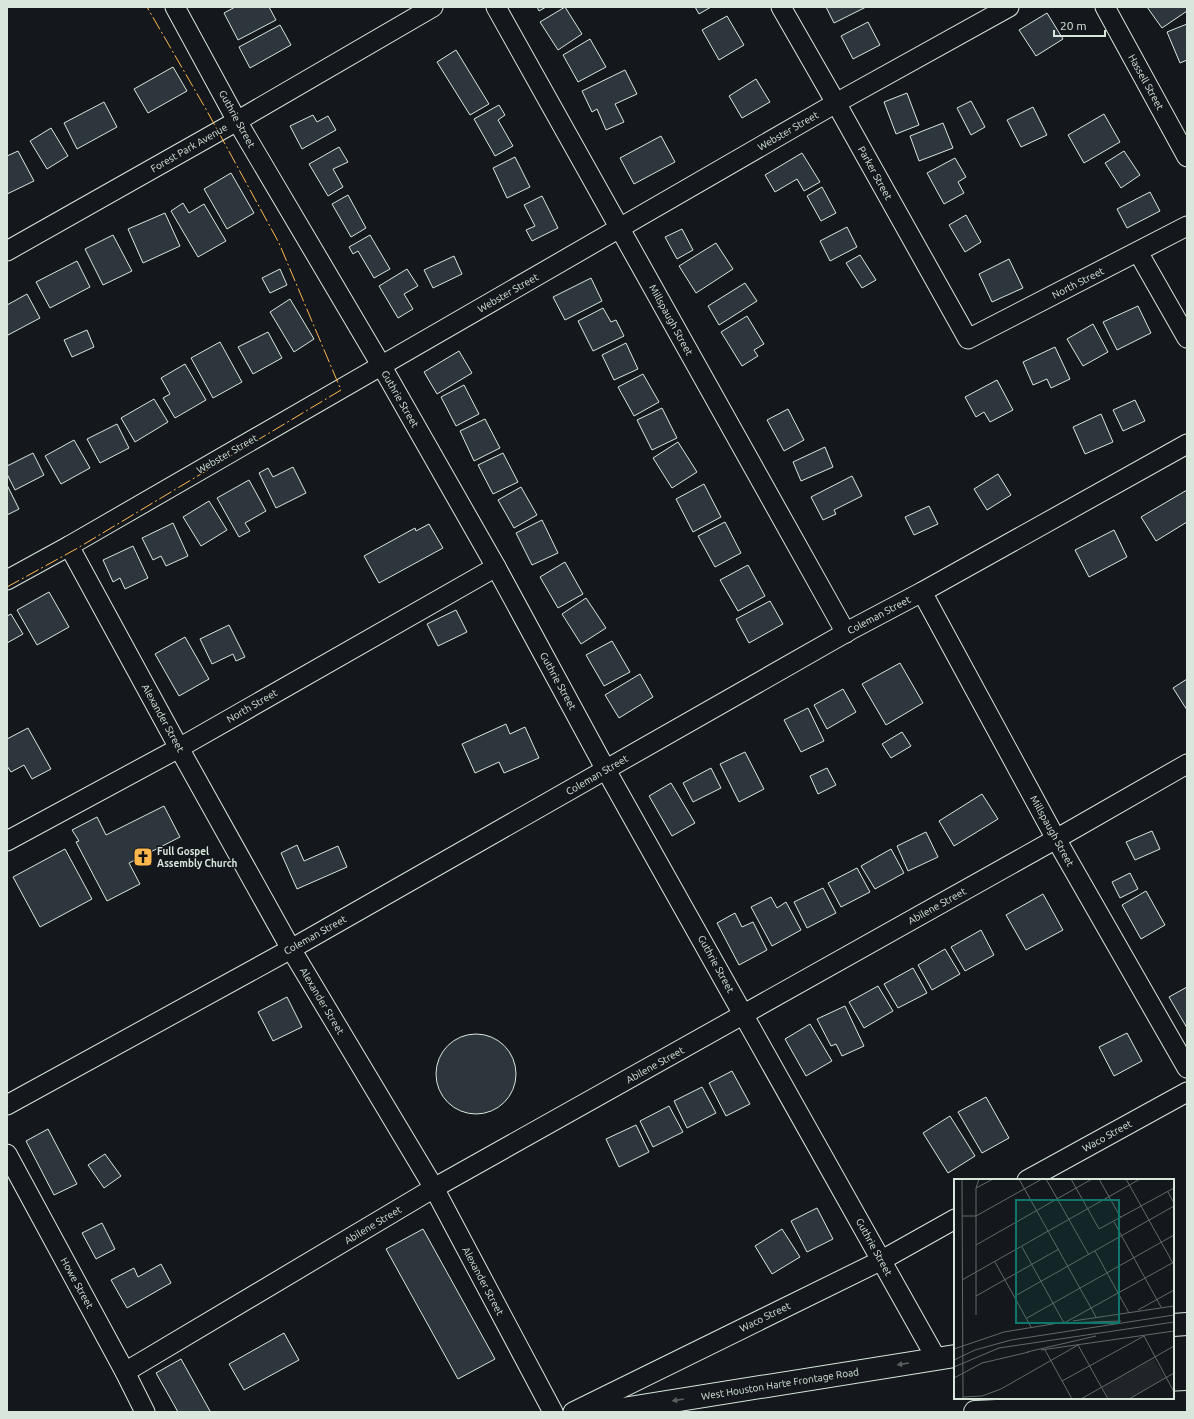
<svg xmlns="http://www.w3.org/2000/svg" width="1194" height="1419" viewBox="0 0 1194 1419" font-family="Ubuntu,sans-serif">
  <rect width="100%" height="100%" fill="#14181c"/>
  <g fill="#2c363c" stroke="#d8e6dc">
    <polygon points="235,7 269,7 276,20 238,40 224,13"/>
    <polygon points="537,7 546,7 539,11"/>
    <polygon points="565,7 582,34 558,50 540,22"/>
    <polygon points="695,7 711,7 699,14"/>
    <polygon points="826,7 866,7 834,23"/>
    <polygon points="1147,7 1187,7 1187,11 1162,28"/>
    <polygon points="1047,13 1063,39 1036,56 1019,30"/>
    <polygon points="727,16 744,45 719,60 702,30"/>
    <polygon points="868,22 880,45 853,59 841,36"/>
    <polygon points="1187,24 1187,60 1180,63 1167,32"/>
    <polygon points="280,25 291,45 250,68 239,47"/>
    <polygon points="590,39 606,67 578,82 563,55"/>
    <polygon points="456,50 489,104 470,115 437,62"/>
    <polygon points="173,67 187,91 148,113 134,89"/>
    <polygon points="625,70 637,94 615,104 624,122 606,130 597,109 592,112 582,91"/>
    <polygon points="756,79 770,102 742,118 729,96"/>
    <polygon points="907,93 919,125 896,134 884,102"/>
    <polygon points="971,101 985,127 971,135 957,108"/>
    <polygon points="104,102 117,127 77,149 64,123"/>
    <polygon points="499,105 505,115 498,120 513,146 495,156 474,119"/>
    <polygon points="1033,107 1047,135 1021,147 1007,120"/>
    <polygon points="1104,114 1120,142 1084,163 1068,135"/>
    <polygon points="313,115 317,122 328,116 336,130 302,149 290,126"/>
    <polygon points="943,123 953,148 919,161 910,136"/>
    <polygon points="51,128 68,156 47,169 30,141"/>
    <polygon points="661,136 675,162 634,184 620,158"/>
    <polygon points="339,147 348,162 333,169 343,187 328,196 309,164"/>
    <polygon points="18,151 34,181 7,194 7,156"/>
    <polygon points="1124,151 1140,175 1121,188 1105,163"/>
    <polygon points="802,153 820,182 804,191 797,179 775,192 765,175"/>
    <polygon points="515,157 530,187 507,198 493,168"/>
    <polygon points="955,158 966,177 958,182 964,193 944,204 927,173"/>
    <polygon points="231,173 254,213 227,229 204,189"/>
    <polygon points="822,187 836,213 821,221 807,196"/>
    <polygon points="1150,192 1160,211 1127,228 1117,209"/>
    <polygon points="348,195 366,228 351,237 332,204"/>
    <polygon points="542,196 558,228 532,241 526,230 535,226 524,205"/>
    <polygon points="183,203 189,213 204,204 226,241 198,257 171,211"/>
    <polygon points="165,213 180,246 143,263 128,229"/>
    <polygon points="966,215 981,242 965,252 949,225"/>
    <polygon points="847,227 857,247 830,261 820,241"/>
    <polygon points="682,229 693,250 677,259 665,237"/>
    <polygon points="113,235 132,271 103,285 85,249"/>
    <polygon points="370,235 390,269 374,278 358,251 353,254 349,247"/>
    <polygon points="716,243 733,269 696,293 679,266"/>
    <polygon points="860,255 876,280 862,288 846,263"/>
    <polygon points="454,256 462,274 433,288 424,270"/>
    <polygon points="1009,259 1023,288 992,302 979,274"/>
    <polygon points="77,261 90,287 50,308 36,282"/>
    <polygon points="280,269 287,285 270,293 262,278"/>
    <polygon points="407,269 418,286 404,294 413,309 398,318 379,286"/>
    <polygon points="591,278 602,301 565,320 553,297"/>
    <polygon points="745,283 757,301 719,325 708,306"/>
    <polygon points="27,294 40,318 8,335 7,332 7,305"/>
    <polygon points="290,299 314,339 294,352 270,312"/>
    <polygon points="1138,306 1151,333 1117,350 1103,322"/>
    <polygon points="603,308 611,322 616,320 624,336 593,351 578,321"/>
    <polygon points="747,316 764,344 754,350 758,356 742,366 721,332"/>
    <polygon points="1093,324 1108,352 1083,366 1067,339"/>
    <polygon points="87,330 94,347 72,357 64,340"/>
    <polygon points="268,332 282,358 253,374 238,347"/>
    <polygon points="220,342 242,382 213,398 191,358"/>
    <polygon points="626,343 638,369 614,380 602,355"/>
    <polygon points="1055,347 1070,379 1051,388 1047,379 1033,385 1023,362"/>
    <polygon points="459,351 472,373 437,394 424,372"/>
    <polygon points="185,364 206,400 175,418 163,398 170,394 161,378"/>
    <polygon points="643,374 659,402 634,416 618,387"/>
    <polygon points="997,380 1013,410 990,422 984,412 976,417 965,397"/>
    <polygon points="464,385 479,414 456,426 441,397"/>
    <polygon points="154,399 168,422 135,442 121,418"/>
    <polygon points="1135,400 1145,421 1123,431 1113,410"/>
    <polygon points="662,408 677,438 652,450 637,420"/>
    <polygon points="788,409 804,440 784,451 767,420"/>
    <polygon points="1101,414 1113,442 1085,454 1073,427"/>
    <polygon points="485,419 500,448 474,461 460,431"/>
    <polygon points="117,424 129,448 100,463 87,439"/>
    <polygon points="74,440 90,468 61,484 45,456"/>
    <polygon points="678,442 697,472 672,488 653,458"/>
    <polygon points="825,447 833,467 801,481 793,462"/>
    <polygon points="33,453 44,475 15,490 7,474 7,466"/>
    <polygon points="503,453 518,482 493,494 478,465"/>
    <polygon points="293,467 306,493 276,508 259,473 268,468 273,477"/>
    <polygon points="998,474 1011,495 987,510 974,489"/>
    <polygon points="852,476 862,496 834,510 836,514 823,520 811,497"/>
    <polygon points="249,480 266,511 245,523 250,531 239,537 217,498"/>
    <polygon points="704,484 721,517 693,532 676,499"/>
    <polygon points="7,485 19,509 7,515"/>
    <polygon points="521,487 537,515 514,528 498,500"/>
    <polygon points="1187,490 1187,522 1156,541 1141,517"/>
    <polygon points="209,501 227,530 201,546 183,517"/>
    <polygon points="929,506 938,524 914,535 905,517"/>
    <polygon points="542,520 558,553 532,565 516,533"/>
    <polygon points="725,522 741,553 715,567 698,536"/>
    <polygon points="173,523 188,556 166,566 161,556 153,560 142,538"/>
    <polygon points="429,524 443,548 379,583 364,556 415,528 416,531"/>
    <polygon points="1114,530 1127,557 1089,577 1075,550"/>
    <polygon points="133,546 148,578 125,589 120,578 113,582 103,560"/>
    <polygon points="565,562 583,594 558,608 540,577"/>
    <polygon points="748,565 765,596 738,611 720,580"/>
    <polygon points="49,592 69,627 37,645 17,610"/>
    <polygon points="586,598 606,628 581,644 562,614"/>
    <polygon points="770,601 783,624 749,643 736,619"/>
    <polygon points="456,610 467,632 438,646 427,624"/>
    <polygon points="11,614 23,634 7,643 7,616"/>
    <polygon points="229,625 245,657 236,661 233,654 212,664 200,639"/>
    <polygon points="185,637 209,679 179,696 155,654"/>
    <polygon points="612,641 630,672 604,686 586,655"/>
    <polygon points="900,663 923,703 886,725 862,684"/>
    <polygon points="640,674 653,697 619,718 605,695"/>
    <polygon points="1187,679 1187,710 1173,688"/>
    <polygon points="843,689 856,712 827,729 814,705"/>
    <polygon points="808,708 824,741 801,752 784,720"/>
    <polygon points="506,724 510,734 525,727 539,758 504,773 499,762 475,773 462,744"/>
    <polygon points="28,728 51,769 32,779 24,765 11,772 7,766 7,739"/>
    <polygon points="902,732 911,746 891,758 882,744"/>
    <polygon points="745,752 764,789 739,802 720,764"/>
    <polygon points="711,768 721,788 693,802 683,783"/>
    <polygon points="827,768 836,785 818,794 810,776"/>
    <polygon points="671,783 695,823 672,836 649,796"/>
    <polygon points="982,794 998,819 954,846 939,821"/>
    <polygon points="164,806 180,837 129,863 140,884 107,901 76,842 79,841 72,830 97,817 106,835"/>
    <polygon points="1152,831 1160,849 1135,860 1126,842"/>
    <polygon points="926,832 938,857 908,871 897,846"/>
    <polygon points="297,845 304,861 338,846 347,867 297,889 281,853"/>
    <polygon points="65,849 92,899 40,927 13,877"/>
    <polygon points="891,849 904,873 875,889 861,866"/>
    <polygon points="857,868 870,892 841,907 828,883"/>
    <polygon points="1130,873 1138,889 1120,898 1112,882"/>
    <polygon points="823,888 836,913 807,928 794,902"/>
    <polygon points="1146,891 1165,925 1141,939 1122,905"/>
    <polygon points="1043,894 1063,930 1026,950 1006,915"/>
    <polygon points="771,897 777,908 786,902 801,930 772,946 751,907"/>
    <polygon points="735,913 742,927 753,922 767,950 739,965 717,923"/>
    <polygon points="981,930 994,955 965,971 951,947"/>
    <polygon points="945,949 960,974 932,990 918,965"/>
    <polygon points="913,968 927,993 898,1008 884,984"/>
    <polygon points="878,986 893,1011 864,1028 849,1002"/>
    <polygon points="1187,987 1187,1028 1169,997"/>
    <polygon points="287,997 302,1027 273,1041 258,1012"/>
    <polygon points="845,1006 864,1046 842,1056 836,1044 831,1046 817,1019"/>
    <polygon points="810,1024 832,1061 806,1076 785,1039"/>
    <polygon points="1127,1033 1142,1061 1114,1076 1099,1047"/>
    <circle cx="476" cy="1074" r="40"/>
    <polygon points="732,1071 750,1104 726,1116 709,1083"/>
    <polygon points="702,1087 716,1113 687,1128 674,1101"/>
    <polygon points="986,1097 1009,1138 982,1153 958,1112"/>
    <polygon points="669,1106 683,1132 653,1147 640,1121"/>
    <polygon points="950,1116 975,1156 948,1173 923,1133"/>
    <polygon points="636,1125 649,1152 619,1167 606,1139"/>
    <polygon points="48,1129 77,1184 54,1195 26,1141"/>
    <polygon points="105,1154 121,1176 104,1188 88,1165"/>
    <polygon points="817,1208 833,1239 807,1252 791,1221"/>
    <polygon points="102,1223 115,1249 96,1259 82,1233"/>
    <polygon points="423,1229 495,1359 458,1379 386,1249"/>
    <polygon points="782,1229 800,1257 772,1274 755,1246"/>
    <polygon points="161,1264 171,1283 127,1308 111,1280 134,1268 138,1277"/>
    <polygon points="284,1333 299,1360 244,1390 229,1364"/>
    <polygon points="181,1359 210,1411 209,1412 178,1412 156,1373"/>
  </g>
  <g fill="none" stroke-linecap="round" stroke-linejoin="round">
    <g stroke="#d8e6dc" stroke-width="21">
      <g id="minor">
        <polyline points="175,7 237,121 381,365 496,567 606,770 936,1358"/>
        <polyline points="496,7 846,633"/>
        <polyline points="781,7 836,103 968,339 1187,226"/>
        <polyline points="1105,7 1187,157"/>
        <polyline points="7,251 237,121 433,7"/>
        <polyline points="1138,252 1187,338"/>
        <polyline points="69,546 179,748 291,949 434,1188 553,1412"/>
        <polyline points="7,580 69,546 836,103 1009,7"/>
        <polyline points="922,592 1056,839 1187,1068"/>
        <polyline points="7,841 179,748 496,567"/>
        <polyline points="7,1105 291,949 854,628 922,592 1187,444"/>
        <polyline points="7,1154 125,1372 145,1412"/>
        <polyline points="1027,1180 1187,1092"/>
        <polyline points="125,1372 434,1188 1056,839 1187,764"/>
        <polyline points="573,1412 882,1260 955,1219"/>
      </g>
    </g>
    <g stroke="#d8e6dc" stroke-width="24">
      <g id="major">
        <polyline points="1173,1325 1187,1324"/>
        <polyline points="604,1412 955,1356"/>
      </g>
    </g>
    <g stroke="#d8e6dc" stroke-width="24">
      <polyline id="highway" points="975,1412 1187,1402"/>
    </g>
    <use href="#minor" stroke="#14181c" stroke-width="19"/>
    <use href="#major" stroke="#14181c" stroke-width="22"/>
    <use href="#highway" stroke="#14181c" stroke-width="22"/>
    <polyline stroke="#ffb74d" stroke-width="1" stroke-dasharray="14 3 2 3" stroke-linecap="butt" points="7,587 76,549 341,390 279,243 207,111 147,7"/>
  </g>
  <defs><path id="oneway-solid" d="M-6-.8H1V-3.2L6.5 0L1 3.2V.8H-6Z"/></defs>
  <g fill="#59605f">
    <use href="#oneway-solid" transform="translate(903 1364) rotate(171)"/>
    <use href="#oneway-solid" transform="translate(678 1400) rotate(171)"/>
  </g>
  <defs>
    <g id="church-square" transform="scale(1)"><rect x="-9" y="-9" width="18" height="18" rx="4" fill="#ffb74d" stroke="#14181c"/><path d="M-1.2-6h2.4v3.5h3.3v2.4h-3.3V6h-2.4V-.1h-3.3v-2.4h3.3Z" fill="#111"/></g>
  </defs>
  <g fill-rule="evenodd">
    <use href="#church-square" x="143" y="857"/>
  </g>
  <g text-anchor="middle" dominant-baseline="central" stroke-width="3" stroke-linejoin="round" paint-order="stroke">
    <g font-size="10" fill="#d8e6dc" stroke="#14181c">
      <text transform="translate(1146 82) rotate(61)">Hassell Street</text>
      <text transform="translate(237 119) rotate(61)">Guthrie Street</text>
      <text transform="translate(788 131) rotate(-30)">Webster Street</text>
      <text transform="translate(189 148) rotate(-30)">Forest Park Avenue</text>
      <text transform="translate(875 173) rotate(61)">Parker Street</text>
      <text transform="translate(1078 283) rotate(-27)">North Street</text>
      <text transform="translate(508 293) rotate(-30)">Webster Street</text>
      <text transform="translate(671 320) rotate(61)">Millspaugh Street</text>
      <text transform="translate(400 399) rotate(60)">Guthrie Street</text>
      <text transform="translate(227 454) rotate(-30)">Webster Street</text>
      <text transform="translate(879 615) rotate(-28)">Coleman Street</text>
      <text transform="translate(558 681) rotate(61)">Guthrie Street</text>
      <text transform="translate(252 706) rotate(-30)">North Street</text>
      <text transform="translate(163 718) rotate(61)">Alexander Street</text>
      <text transform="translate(597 775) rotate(-30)">Coleman Street</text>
      <text transform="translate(1052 831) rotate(61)">Millspaugh Street</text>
      <text transform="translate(937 906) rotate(-29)">Abilene Street</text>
      <text transform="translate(315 935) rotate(-29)">Coleman Street</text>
      <text transform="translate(716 964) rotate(61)">Guthrie Street</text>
      <text transform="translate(322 1001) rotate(59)">Alexander Street</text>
      <text transform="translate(655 1065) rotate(-29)">Abilene Street</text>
      <text transform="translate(1107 1136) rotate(-29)">Waco Street</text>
      <text transform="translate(373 1225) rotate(-31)">Abilene Street</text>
      <text transform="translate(874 1247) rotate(61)">Guthrie Street</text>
      <text transform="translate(483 1281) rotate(62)">Alexander Street</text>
      <text transform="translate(77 1283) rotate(61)">Howe Street</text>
      <text transform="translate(765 1317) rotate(-26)">Waco Street</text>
      <text transform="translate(780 1384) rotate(-9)">West Houston Harte Frontage Road</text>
    </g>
    <g font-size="10" font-weight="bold" fill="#d8e6dc" stroke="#14181c" text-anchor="start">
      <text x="157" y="851">Full Gospel<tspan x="157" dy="12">Assembly Church</tspan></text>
    </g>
  </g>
  <g transform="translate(954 1179)">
    <rect width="220" height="220" fill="#14181c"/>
    <path d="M 199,179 L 211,199 L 174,220 L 155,220 L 148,208 Z" fill="#202428"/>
    <path fill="none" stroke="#626a69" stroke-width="1" d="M 8,0 L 9,220M 65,0 L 142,138M 92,0 L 135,76M 117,0 L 145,50 L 220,9M 145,0 L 167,39M 172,0 L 220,86M 22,9 L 39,0M 214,13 L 220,24M 8,37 L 22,37 L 88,0M 160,43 L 207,128M 22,66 L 138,0M 68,68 L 110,144 L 220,83M 141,72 L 175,134M 41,83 L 77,148M 8,101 L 186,0M 22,117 L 105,70M 61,117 L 220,27M 184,131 L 220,111M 22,136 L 22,9 L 25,0M 73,139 L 220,56M 119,142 L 220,127M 110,144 L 167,142M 0,170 L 50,153 L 111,143M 87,171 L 220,152M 91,171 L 118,220M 73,173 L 142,157M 0,181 L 21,171 L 57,161 L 220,136M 0,188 L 45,169 L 220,143M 0,199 L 28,184 L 75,173M 108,202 L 190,157 L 220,213M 9,218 L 28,217 L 47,210 L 124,166 L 154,220M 127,220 L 220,167M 175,220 L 220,194"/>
    <path fill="#0f766e" fill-opacity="0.15" stroke="#0f766e" stroke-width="2" d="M 62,21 L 165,21 L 165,144 L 62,144 Z"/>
    <rect width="220" height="220" fill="none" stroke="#d8e6dc" stroke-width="2"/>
  </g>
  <rect width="1194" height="1419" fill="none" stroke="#d8e6dc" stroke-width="16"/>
  <path d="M1054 30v6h51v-6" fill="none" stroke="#d8e6dc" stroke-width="2"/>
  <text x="1060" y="30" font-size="12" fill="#d8e6dc" stroke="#14181c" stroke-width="3" paint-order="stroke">20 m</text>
</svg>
